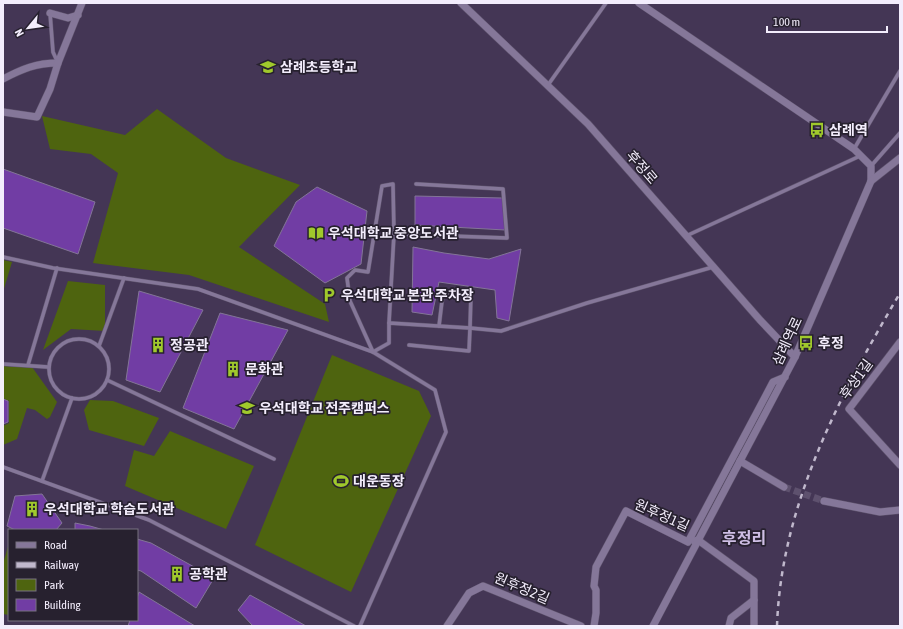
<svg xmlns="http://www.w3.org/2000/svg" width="903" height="629" viewBox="0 0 903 629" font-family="'Asap Condensed','Noto Sans KR',sans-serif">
  <rect width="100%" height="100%" fill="#443655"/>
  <g fill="#4e640f">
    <polygon points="157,109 226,158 300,185 239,247 325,304 329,322 189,275 93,263 118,173 91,154 50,149 42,116 125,135"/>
    <polygon points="3,260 12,262 3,292"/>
    <polygon points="68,281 105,285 105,331 71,329 43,350"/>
    <polygon points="332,355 419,391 431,416 351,592 255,545"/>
    <polygon points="3,366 32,367 57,402 50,417 47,419 35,410 27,408 17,439 3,445 3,426 9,423 9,401 3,398"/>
    <polygon points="90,400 113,401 159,418 144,446 89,430 84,410"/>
    <polygon points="170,431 254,466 226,529 125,486 134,450 154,456"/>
    <polygon points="9,543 9,615 3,614 3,564"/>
  </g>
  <g fill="#713da4" stroke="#837597">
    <polygon points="3,169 95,202 78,254 3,228"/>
    <polygon points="317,187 367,211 361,264 325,283 274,246 296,202"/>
    <polygon points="415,196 503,198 505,230 415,225"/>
    <polygon points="413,247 444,253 489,259 521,249 509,321 497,318 495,290 439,282 432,315 412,312"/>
    <polygon points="139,291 203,310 160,392 126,380"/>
    <polygon points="220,313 288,330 234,429 183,408"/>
    <polygon points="3,399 8,401 8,422 3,424"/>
    <polygon points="42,494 62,523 56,530 15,530 7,526 15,496"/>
    <polygon points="75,523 90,526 104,530 75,530"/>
    <polygon points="137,539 151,543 214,578 196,608 141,571 137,570"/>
    <polygon points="139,592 195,626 128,626 130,620 137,620 137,598"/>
    <polygon points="250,595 299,622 306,626 253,626 238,610"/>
  </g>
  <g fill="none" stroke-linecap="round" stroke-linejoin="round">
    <polyline stroke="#5e516e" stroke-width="7" stroke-dasharray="7 3.5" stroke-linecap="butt" points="784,487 824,501"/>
    <g stroke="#5e536c" stroke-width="4.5">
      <g id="service">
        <polyline points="50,13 53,52 58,63"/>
        <polyline points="548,85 606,3"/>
        <polyline points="854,149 900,71"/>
        <polyline points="871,166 900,133"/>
        <polyline points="394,234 393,184 382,186 368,272 355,270 347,278 350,301 373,352 389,343 389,323 470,328 469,351 409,345"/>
        <polyline points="686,236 860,156"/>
        <polyline points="3,257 53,268 198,289 373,352 435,390 446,432 360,626"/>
        <polyline points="389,323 394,234 507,238 503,189 416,184"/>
        <polyline points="439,326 443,293 471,293 470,328 501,331 587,303 713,267"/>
        <circle cx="79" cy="369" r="30"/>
        <polyline points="99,346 124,278"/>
        <polyline points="3,364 48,367"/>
        <polyline points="28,365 57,268"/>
        <polyline points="107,380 274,459"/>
        <polyline points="3,467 149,520 354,626"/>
        <polyline points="42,481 72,398"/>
      </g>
    </g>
    <g stroke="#5e536c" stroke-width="8">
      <g id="minor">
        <polyline points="461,3 588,124 760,320 795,357"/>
        <polyline points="639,3 854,149 871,166 871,181 795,357 740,461 784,487"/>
        <polyline points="50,13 68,18 78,15"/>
        <path d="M 3,79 C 22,69 36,63 58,63"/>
        <polyline points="3,112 37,117 50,89 58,63 82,3"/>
        <polyline points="871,181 900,158"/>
        <polyline points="900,342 849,409 900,465"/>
        <polyline points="824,501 880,512 900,510"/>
        <polyline points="694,541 698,540 754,581 754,626"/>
        <polyline points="447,626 469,593 483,586 581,626"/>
        <polyline points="594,626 596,613 596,590 594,586 596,567 626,511 688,542 773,382 785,377"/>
        <polyline points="653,626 740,461"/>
        <polyline points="729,626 731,618 754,600"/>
      </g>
    </g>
    <use href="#service" stroke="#857799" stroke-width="3.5"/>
    <use href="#minor" stroke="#857799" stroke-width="7"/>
    <path stroke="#c0b8cc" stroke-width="2.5" stroke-dasharray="5 5" stroke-linecap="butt" d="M 777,626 C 781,505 840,395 900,293"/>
  </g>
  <defs>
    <g id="school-bare" transform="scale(1.2)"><path d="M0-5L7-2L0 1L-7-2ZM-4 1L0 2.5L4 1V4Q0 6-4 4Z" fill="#a0c92c" stroke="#27212f" stroke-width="2.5" paint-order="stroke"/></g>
    <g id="bus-bare" transform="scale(1.2)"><path d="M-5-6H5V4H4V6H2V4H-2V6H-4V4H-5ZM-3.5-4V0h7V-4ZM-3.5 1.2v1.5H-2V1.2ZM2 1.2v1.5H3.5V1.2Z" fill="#a0c92c" stroke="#27212f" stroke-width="2.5" paint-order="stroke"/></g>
    <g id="library-bare" transform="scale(1.2)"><path d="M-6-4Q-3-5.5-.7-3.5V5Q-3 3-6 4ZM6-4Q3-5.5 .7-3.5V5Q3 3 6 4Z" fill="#a0c92c" stroke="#27212f" stroke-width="2.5" paint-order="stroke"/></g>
    <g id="parking-bare" transform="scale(1.2)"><path d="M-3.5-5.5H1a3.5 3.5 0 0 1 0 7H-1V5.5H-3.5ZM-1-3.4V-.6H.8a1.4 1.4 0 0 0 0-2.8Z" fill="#a0c92c" stroke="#27212f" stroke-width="2.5" paint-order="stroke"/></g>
    <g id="building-bare" transform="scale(1.2)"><path d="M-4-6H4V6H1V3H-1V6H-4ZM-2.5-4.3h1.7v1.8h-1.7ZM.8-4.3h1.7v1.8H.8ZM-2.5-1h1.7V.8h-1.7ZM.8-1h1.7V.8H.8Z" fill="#a0c92c" stroke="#27212f" stroke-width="2.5" paint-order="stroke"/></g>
    <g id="university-bare" transform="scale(1.2)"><path d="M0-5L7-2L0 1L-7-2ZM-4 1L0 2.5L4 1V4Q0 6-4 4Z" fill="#a0c92c" stroke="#27212f" stroke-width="2.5" paint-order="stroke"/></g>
    <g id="stadium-bare" transform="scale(1.2)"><path d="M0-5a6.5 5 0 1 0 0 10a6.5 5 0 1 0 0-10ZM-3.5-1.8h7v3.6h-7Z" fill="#a0c92c" stroke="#27212f" stroke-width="2.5" paint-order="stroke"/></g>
  </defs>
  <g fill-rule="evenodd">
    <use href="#school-bare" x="268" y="67"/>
    <use href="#bus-bare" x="817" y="130"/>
    <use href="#library-bare" x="316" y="233"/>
    <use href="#parking-bare" x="329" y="295"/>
    <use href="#bus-bare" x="806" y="343"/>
    <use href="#building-bare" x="158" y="345"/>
    <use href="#building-bare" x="233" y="369"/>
    <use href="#university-bare" x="247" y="408"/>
    <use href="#stadium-bare" x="341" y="481"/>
    <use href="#building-bare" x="32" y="509"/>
    <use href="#building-bare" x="177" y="574"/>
  </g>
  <g text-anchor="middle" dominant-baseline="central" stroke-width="3.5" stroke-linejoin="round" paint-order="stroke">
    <g font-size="14" font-weight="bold" fill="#f3edfc" stroke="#27212f" text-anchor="start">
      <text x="280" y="67">삼례초등학교</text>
      <text x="829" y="130">삼례역</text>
      <text x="328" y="233">우석대학교 중앙도서관</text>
      <text x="341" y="295">우석대학교 본관 주차장</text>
      <text x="818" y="343">후정</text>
      <text x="170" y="345">정공관</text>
      <text x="245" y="369">문화관</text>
      <text x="259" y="408">우석대학교 전주캠퍼스</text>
      <text x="353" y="481">대운동장</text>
      <text x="44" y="509">우석대학교 학습도서관</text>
      <text x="189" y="574">공학관</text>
    </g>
    <g font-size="14" fill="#f3edfc" stroke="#27212f">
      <text transform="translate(642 167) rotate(49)">후정로</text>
      <text transform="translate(787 341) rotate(-65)">삼례역로</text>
      <text transform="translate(856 379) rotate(-54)">후상1길</text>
      <text transform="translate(662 515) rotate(24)">원후정1길</text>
      <text transform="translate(522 588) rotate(23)">원후정2길</text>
    </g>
    <g font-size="16" font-weight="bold" fill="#cebee4" stroke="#27212f">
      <text x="744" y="538">후정리</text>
    </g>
  </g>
  <rect width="903" height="629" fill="none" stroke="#f3edfc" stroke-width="8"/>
  <rect x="8" y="529" width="130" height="92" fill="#27212f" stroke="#797381"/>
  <rect x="16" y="542" width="20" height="6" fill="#857799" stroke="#797381"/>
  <text x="44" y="549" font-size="12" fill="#f3edfc">Road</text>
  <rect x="16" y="562" width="20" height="6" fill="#c0b8cc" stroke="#797381"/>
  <text x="44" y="569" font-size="12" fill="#f3edfc">Railway</text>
  <rect x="16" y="579" width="20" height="12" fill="#4e640f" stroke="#797381"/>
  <text x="44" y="589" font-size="12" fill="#f3edfc">Park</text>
  <rect x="16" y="599" width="20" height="12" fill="#713da4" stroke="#797381"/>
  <text x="44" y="609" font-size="12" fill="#f3edfc">Building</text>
  <g transform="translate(28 28) rotate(241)" stroke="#27212f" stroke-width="3" paint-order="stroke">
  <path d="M0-3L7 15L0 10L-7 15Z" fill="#f3edfc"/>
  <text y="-6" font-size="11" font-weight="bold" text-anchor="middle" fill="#f3edfc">N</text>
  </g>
  <path d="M767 26v6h120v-6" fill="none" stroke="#f3edfc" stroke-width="2"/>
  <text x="773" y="26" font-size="12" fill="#f3edfc" stroke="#27212f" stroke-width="3" paint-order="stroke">100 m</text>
</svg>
